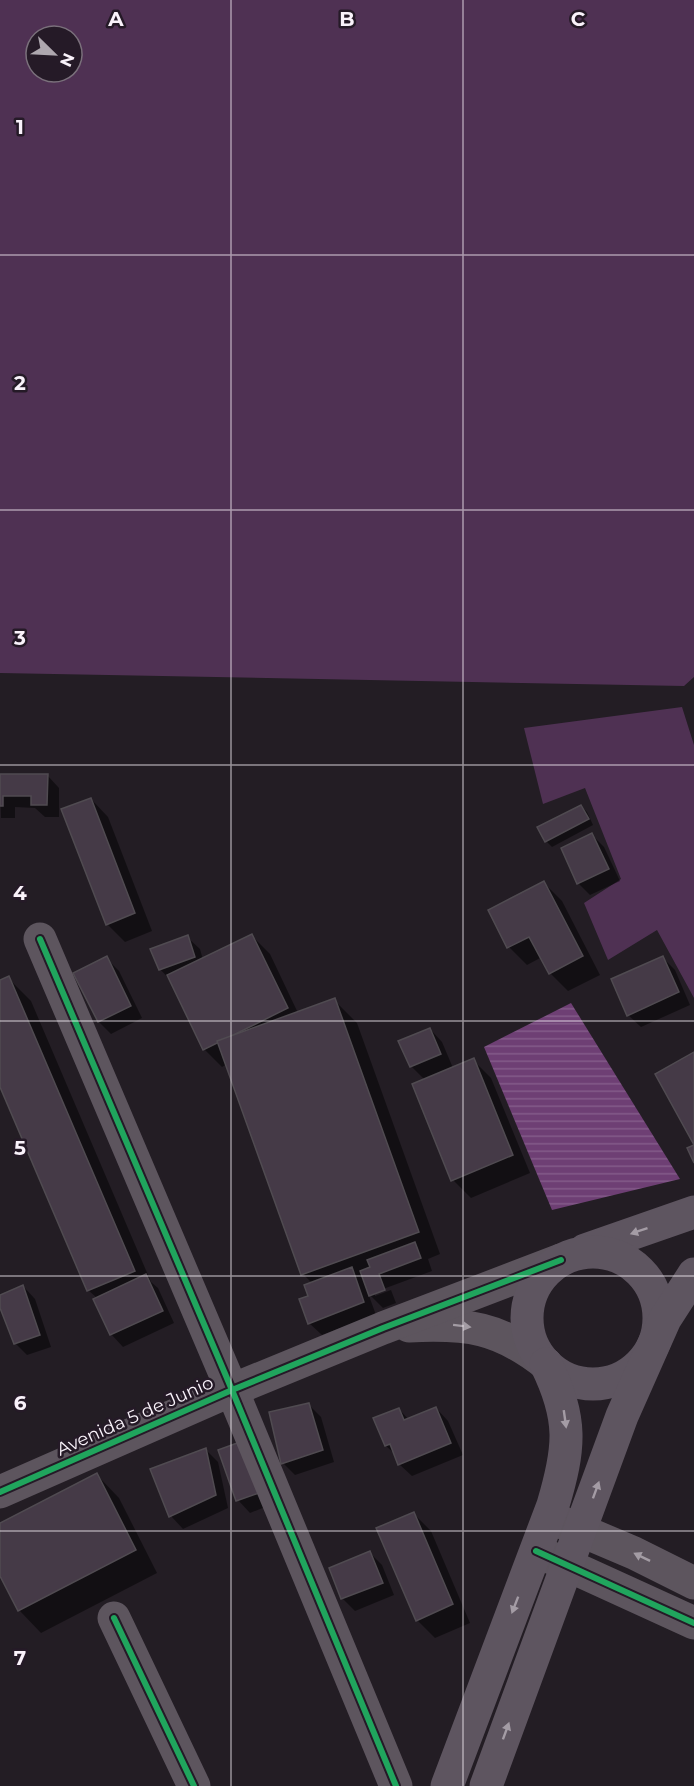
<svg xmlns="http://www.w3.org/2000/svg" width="694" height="1786" viewBox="0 0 694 1786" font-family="Montserrat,sans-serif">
  <defs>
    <pattern id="water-rules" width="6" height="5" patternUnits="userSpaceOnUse" patternTransform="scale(1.5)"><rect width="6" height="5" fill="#6e3f74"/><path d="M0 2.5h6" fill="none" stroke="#835b89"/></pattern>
  </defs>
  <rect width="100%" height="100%" fill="#231d24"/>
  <g fill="#4f3153" fill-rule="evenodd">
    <path d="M 0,0 L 694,0 L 694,677 L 684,686 L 0,673 ZM 36,36 L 72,36 L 72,72 L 36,72 Z"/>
    <polygon points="682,707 694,745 694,998 657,930 608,960 584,903 621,879 585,788 543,804 524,728"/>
  </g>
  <polygon fill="url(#water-rules)" points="571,1003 680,1179 552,1210 484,1047"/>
  <g fill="#0007">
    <polygon points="0,775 47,775 59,788 59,817 45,817 35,808 15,807 15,818 1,818"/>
    <polygon points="91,799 108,817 152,931 125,942 107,924"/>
    <polygon points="581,806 587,812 593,825 552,847 546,841"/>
    <polygon points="592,835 604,847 620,881 590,895 578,883"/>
    <polygon points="544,883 562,901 600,975 568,991 550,973 542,957 527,965 509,947 490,911"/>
    <polygon points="252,936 270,954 298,1013 334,1000 357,1023 440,1254 428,1259 432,1271 375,1292 375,1296 391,1290 396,1303 383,1308 368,1293 376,1315 322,1335 309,1323 312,1283 303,1274 227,1064 222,1067 204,1049 171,981 160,969 187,937 200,949 203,960"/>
    <polygon points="106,958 119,971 142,1018 111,1034 99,1022"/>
    <polygon points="663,958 675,970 690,1005 641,1027 628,1015"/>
    <polygon points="8,978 31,1001 151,1282 158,1288 174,1323 123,1347 111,1334 97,1298 88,1290 0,1084 0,982"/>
    <polygon points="430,1029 442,1042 453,1068 473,1060 491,1078 530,1173 471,1198 453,1180 425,1080 411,1066"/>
    <polygon points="23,1286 35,1299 51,1347 27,1355 15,1343 0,1303 0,1297"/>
    <polygon points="308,1404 321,1417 334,1462 295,1475 283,1463"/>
    <polygon points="436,1408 448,1421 463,1455 412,1476 399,1464 396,1455 386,1446 399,1409 409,1420"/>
    <polygon points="205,1449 218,1462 228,1508 183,1529 171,1516"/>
    <polygon points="220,1451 270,1505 250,1513 238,1500"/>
    <polygon points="97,1475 119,1498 157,1573 41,1633 19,1610 0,1573 0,1525"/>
    <polygon points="413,1513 431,1531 470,1623 435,1638 417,1620"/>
    <polygon points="370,1553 382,1565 394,1595 355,1611 342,1598"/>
  </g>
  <g fill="#453a47" stroke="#504b51" stroke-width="1.5">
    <polygon points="0,774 48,774 47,805 31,805 31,796 3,796 3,806 0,806"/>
    <polygon points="91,798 135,913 106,925 61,809"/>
    <polygon points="581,805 589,819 545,842 537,827"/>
    <polygon points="592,833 609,869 577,884 561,848"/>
    <polygon points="544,881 583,956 549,974 529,937 507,948 488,910"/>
    <polygon points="252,934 288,1008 203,1050 167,975"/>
    <polygon points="188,935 195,957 159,970 150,949"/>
    <polygon points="107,956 131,1006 98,1022 73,973"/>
    <polygon points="663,956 679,992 627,1016 611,979"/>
    <polygon points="9,976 135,1271 87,1291 0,1087 0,980"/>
    <polygon points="335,998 419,1232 301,1275 217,1041"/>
    <polygon points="430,1028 441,1054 410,1067 398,1041"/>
    <polygon points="694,1052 694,1163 687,1148 694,1145 655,1074"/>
    <polygon points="474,1058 513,1155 451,1181 412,1084"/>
    <polygon points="415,1242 421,1258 379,1274 385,1290 369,1296 360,1271 370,1267 367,1260"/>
    <polygon points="352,1267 364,1302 308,1324 299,1299 308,1296 304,1285"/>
    <polygon points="146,1274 163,1311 110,1335 93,1299"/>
    <polygon points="23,1285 40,1335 14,1344 0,1308 0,1295"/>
    <polygon points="309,1403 323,1450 281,1464 269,1412"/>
    <polygon points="436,1407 451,1443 398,1465 390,1444 385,1446 373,1418 399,1408 404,1420"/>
    <polygon points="240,1442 259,1493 236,1501 218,1450"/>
    <polygon points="206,1448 216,1495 169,1517 150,1469"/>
    <polygon points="97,1473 136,1550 18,1611 0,1576 0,1523"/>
    <polygon points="414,1512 453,1604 416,1621 376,1528"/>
    <polygon points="370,1551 383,1583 341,1599 329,1568"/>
  </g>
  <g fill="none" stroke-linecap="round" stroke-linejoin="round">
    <g stroke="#5d555e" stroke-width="33">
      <polyline points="40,939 232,1390 396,1786"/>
      <path d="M 409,1326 C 467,1323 499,1327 546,1364"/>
      <polyline points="0,1492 232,1390 383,1328 561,1260"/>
      <polyline points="554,1519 634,1553 694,1583"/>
      <polyline points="543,1554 694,1623"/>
      <polyline points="114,1618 194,1786"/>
    </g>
    <g stroke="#5e5560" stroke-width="33">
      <polyline points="585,1250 694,1212"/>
      <circle cx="593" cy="1318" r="66"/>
      <path d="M 447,1786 L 553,1505 C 570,1448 573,1419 546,1364"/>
      <polyline points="486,1786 622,1416 665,1319 694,1274"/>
    </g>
    <g stroke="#251a27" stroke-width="10">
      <g id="cycleway">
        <polyline points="40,939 232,1390 396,1786"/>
        <polyline points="0,1492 232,1390 383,1328 561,1260"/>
        <polyline points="536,1551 694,1623"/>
        <polyline points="114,1618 194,1786"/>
      </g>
    </g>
    <use href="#cycleway" stroke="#20a55d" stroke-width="6"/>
  </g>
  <defs><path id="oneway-solid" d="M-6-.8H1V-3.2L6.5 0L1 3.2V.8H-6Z" transform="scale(1.5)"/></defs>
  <g fill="#a49ca5">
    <use href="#oneway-solid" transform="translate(639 1231) rotate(161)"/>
    <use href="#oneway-solid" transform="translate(565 1419) rotate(82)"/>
    <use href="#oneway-solid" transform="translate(596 1490) rotate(-70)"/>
    <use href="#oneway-solid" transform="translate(515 1605) rotate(111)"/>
    <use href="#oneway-solid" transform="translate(506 1731) rotate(-70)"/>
  </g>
  <g fill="#a39ca4">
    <use href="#oneway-solid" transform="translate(462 1326) rotate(7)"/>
    <use href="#oneway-solid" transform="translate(642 1557) rotate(-154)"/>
  </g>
  <path fill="none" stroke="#f9f2fa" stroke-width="1.5" stroke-opacity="0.55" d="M 231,0 L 231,1786M 463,0 L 463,1786M 0,255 L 694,255M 0,510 L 694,510M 0,765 L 694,765M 0,1021 L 694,1021M 0,1276 L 694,1276M 0,1531 L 694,1531"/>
  <g text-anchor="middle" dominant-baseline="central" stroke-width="5" stroke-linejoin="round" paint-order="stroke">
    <g font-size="18" fill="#f9f2fa" stroke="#251a27">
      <text transform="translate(135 1416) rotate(-24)">Avenida 5 de Junio</text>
    </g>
  </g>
  <g font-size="20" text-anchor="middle" font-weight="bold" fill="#f9f2fa" stroke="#251a27" stroke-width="5" stroke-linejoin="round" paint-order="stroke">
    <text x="116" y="26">A</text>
    <text x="347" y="26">B</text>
    <text x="578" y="26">C</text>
    <text x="20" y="134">1</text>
    <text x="20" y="390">2</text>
    <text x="20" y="645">3</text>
    <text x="20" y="900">4</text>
    <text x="20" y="1155">5</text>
    <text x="20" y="1410">6</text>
    <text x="20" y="1665">7</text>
  </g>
  <g transform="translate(54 54) rotate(114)"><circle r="28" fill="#251a27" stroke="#7a707b" stroke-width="1.5"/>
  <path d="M0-4.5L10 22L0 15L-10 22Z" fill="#aea7af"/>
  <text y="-9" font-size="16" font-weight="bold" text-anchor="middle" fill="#f9f2fa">N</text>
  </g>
</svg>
